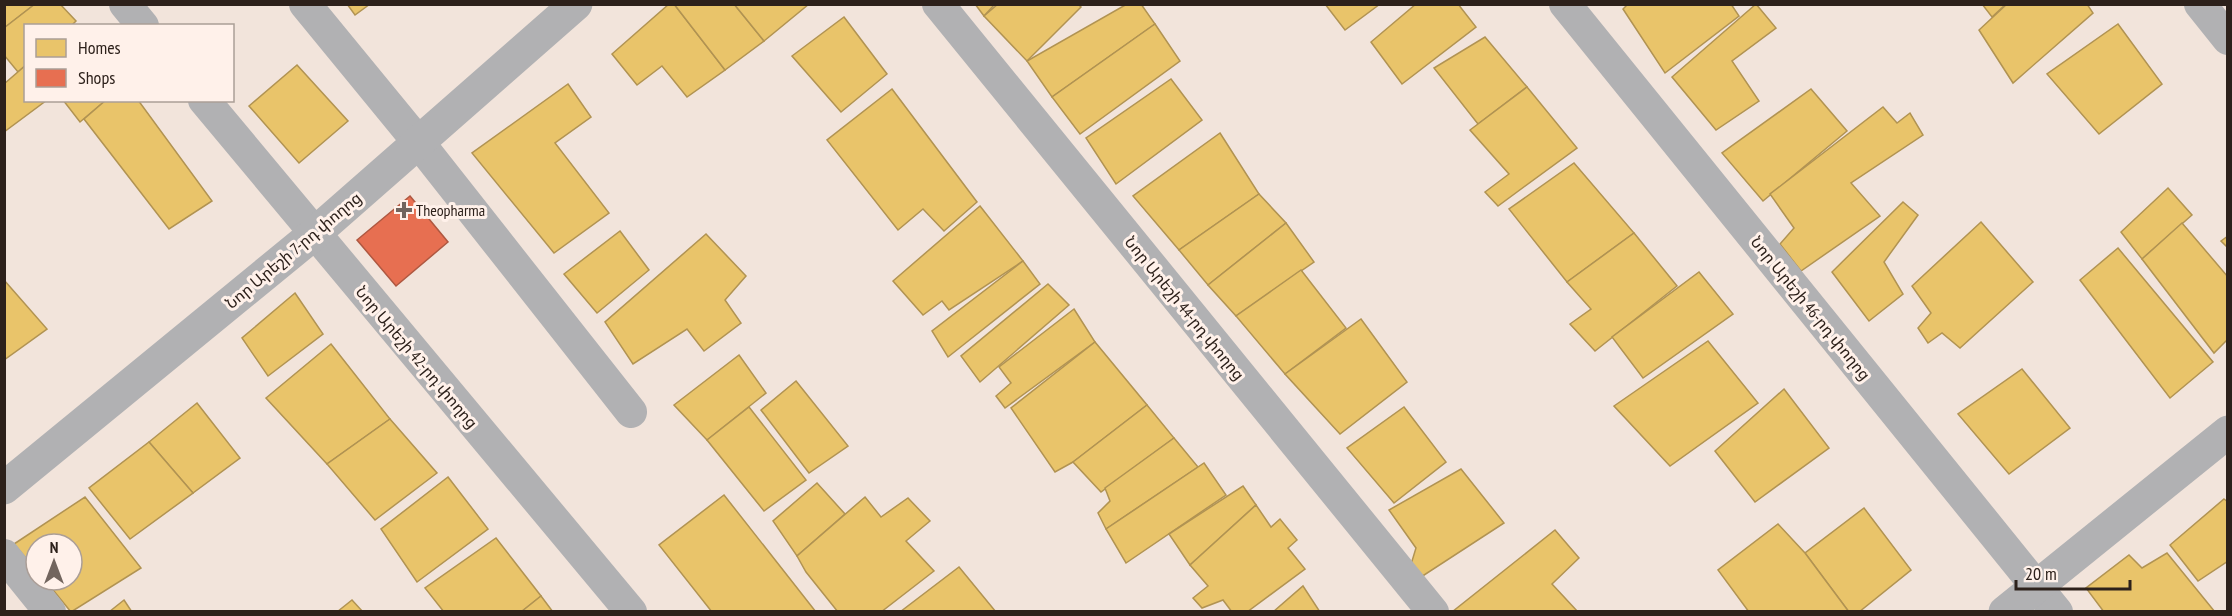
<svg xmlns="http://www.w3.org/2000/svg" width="2232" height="616" viewBox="0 0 2232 616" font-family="'PT Sans Narrow','Noto Sans Armenian',sans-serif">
  <rect width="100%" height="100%" fill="#f2e4db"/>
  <g fill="#e9c46a" stroke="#b19352" stroke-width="1.5">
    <polygon points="4,4 35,4 4,28"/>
    <polygon points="35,4 60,4 76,21 71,26 26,26 26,65 18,72 4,55 4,28"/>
    <polygon points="347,4 370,4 355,15"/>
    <polygon points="669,4 674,4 725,70 687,97 662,66 637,85 612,54"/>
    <polygon points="674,4 734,4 764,41 725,70"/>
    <polygon points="734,4 809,4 764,41"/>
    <polygon points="975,4 995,4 984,16"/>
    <polygon points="998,4 1078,4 1081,7 1027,61 984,16"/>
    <polygon points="1127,4 1141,4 1155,24 1052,97 1027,61"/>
    <polygon points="1325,4 1380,4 1345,30"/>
    <polygon points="1416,4 1458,4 1476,27 1402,84 1371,42"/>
    <polygon points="1628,4 1731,4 1739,16 1665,73 1623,9"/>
    <polygon points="1756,4 1776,28 1732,61 1759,101 1716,130 1672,77"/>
    <polygon points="1982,4 2006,4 1992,17"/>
    <polygon points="2007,4 2087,4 2093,13 2013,83 1979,30"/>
    <polygon points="844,17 887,74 841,112 792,56"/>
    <polygon points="1155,24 1180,61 1080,134 1052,97"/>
    <polygon points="2118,24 2162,84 2099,134 2047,74"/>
    <polygon points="1485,37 1527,87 1478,124 1434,68"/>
    <polygon points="26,65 26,100 47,100 4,132 4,84"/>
    <polygon points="297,65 348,121 299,163 249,106"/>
    <polygon points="1171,79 1202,120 1116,184 1086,138"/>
    <polygon points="568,84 591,117 555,143 609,213 554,253 472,153"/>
    <polygon points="1527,87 1577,148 1498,206 1485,192 1509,174 1470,130"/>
    <polygon points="892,89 977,202 944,231 923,209 898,230 827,140"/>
    <polygon points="1811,89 1847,131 1763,201 1722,153"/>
    <polygon points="63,100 106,100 80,122"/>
    <polygon points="106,100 138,100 212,201 169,229 84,119"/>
    <polygon points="1883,107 1897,123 1910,113 1923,135 1851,183 1880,216 1801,271 1780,244 1794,228 1770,194"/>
    <polygon points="1220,133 1259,194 1179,250 1133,196"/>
    <polygon points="1574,163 1634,233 1567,282 1509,209"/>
    <polygon points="2168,188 2192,215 2142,259 2121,232"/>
    <polygon points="1259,194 1286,223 1208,285 1179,250"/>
    <polygon points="1903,202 1918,215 1884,262 1903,294 1869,321 1832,272"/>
    <polygon points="980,206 1023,261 949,310 942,301 923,315 893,281"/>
    <polygon points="1981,222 2033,282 1960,348 1942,333 1928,343 1918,328 1931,313 1912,286"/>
    <polygon points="1286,223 1314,262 1236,316 1208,285"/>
    <polygon points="2182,223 2228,277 2228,339 2214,353 2142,259"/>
    <polygon points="620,231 649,270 597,313 564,274"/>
    <polygon points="1634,233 1677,286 1595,351 1570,324 1591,309 1567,282"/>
    <polygon points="706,234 746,276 725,300 741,323 704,351 687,329 633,364 605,322"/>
    <polygon points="2228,236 2228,248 2221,241"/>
    <polygon points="2118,248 2213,362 2170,398 2080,280"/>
    <polygon points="1023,261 1040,284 948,357 932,331"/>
    <polygon points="1301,270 1346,328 1285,374 1236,316"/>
    <polygon points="1699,272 1733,314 1643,378 1612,337"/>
    <polygon points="4,280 47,329 4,360"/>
    <polygon points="1048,284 1069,305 980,382 961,356"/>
    <polygon points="295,293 323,334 268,376 242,338"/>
    <polygon points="1074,309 1095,342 1005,408 996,396 1011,383 999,367"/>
    <polygon points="1361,319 1407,382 1340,434 1285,374"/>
    <polygon points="1708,341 1758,403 1670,466 1614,406"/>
    <polygon points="1095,342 1147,405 1073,462 1055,472 1011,408"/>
    <polygon points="331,344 390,419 327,464 266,398"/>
    <polygon points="739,355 766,393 707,440 674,405"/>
    <polygon points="2022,369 2070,428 2009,474 1958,414"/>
    <polygon points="796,381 848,446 809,473 761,410"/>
    <polygon points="1784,389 1829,448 1755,502 1715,451"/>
    <polygon points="197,403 240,458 193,493 149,442"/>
    <polygon points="1147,405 1174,438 1101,492 1073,462"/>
    <polygon points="749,407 806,480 764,511 707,440"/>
    <polygon points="1404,407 1446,462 1394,503 1347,448"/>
    <polygon points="390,419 437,473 375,520 327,464"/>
    <polygon points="1174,438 1198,467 1106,529 1098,513 1110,501 1105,488"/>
    <polygon points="149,442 193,493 130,539 89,488"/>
    <polygon points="1204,463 1226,495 1126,563 1106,529"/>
    <polygon points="1461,469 1504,523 1418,579 1409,571 1416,548 1389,510"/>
    <polygon points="448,477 488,529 417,582 381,529"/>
    <polygon points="817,483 845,514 797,556 773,521"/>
    <polygon points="1243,486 1256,505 1190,565 1169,534"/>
    <polygon points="724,495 816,612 712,612 659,545"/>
    <polygon points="85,497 141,568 71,612 45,580 72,580 72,544 36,544 36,570 14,544"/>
    <polygon points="865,497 881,517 908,498 930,521 906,541 934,571 881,612 838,612 806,572 797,556"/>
    <polygon points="2224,499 2228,502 2228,561 2198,581 2170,545"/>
    <polygon points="1256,505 1271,527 1280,519 1297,540 1288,548 1305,569 1247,612 1232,612 1223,600 1202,608 1193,598 1208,586 1190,565"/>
    <polygon points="1864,508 1911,570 1859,612 1849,612 1805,553"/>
    <polygon points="1778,524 1805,553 1849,612 1749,612 1718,570"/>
    <polygon points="1555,530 1579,558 1552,584 1578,612 1452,612"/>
    <polygon points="496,538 541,596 521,612 444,612 425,588"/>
    <polygon points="2167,553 2215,612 2104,612 2086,588 2129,555 2142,568"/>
    <polygon points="959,567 996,612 900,612"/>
    <polygon points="1303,586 1320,612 1273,612"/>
    <polygon points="541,596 553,612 521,612"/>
    <polygon points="124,600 132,612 109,612"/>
    <polygon points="352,600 363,612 337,612"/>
  </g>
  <polygon fill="#e76f51" stroke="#af5841" stroke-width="1.5" points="410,196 448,242 396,286 357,240"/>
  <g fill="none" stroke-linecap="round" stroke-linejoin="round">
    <g stroke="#b1b1b3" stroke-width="32">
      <polyline points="125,4 143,26"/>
      <polyline points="305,4 419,143 631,412"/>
      <polyline points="938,4 1433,612"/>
      <polyline points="1565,4 2057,612"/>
      <polyline points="2200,4 2228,39"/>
      <polyline points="204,100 631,612"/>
      <polyline points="4,555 50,612"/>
    </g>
    <g stroke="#b1b1b3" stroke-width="33">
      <polyline points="4,488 314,234 576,4"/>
      <polyline points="2005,612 2228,432"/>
    </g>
  </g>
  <path fill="#72655e" stroke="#fff1ea" stroke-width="2" d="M401 201h6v6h6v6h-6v6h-6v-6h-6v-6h6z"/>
  <g text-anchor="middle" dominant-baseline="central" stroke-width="6" stroke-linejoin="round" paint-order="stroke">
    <g font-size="16" fill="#2d211b" stroke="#fff1ea" text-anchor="start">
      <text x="416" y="210">Theopharma</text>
    </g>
    <g font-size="16" fill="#2d211b" stroke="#fff1ea">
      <text transform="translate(293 250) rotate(-40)">Նոր Արեշի 7-րդ փողոց</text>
      <text transform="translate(1185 308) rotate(51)">Նոր Արեշի 44-րդ փողոց</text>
      <text transform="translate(1811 308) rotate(51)">Նոր Արեշի 46-րդ փողոց</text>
      <text transform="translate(417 357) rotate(50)">Նոր Արեշի 42-րդ փողոց</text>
    </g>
  </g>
  <rect width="2232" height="616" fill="none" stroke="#2d211b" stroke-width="12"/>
  <rect x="24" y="24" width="210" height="78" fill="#fff1ea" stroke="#ab9e97" stroke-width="1.5"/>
  <rect x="36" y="39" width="30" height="18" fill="#e9c46a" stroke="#ab9e97" stroke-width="1.5"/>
  <text x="78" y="54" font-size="18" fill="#2d211b">Homes</text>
  <rect x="36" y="69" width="30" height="18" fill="#e76f51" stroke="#ab9e97" stroke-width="1.5"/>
  <text x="78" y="84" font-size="18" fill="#2d211b">Shops</text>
  <g transform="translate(54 562)"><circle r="28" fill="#fff1ea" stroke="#ab9e97" stroke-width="1.5"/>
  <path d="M0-4.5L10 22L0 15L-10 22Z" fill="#72655e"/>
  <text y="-9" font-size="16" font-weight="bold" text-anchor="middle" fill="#2d211b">N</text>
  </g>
  <path d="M2016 580v9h114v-9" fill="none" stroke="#2d211b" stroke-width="3"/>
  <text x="2025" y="580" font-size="18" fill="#2d211b" stroke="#fff1ea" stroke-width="4.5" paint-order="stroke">20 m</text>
</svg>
